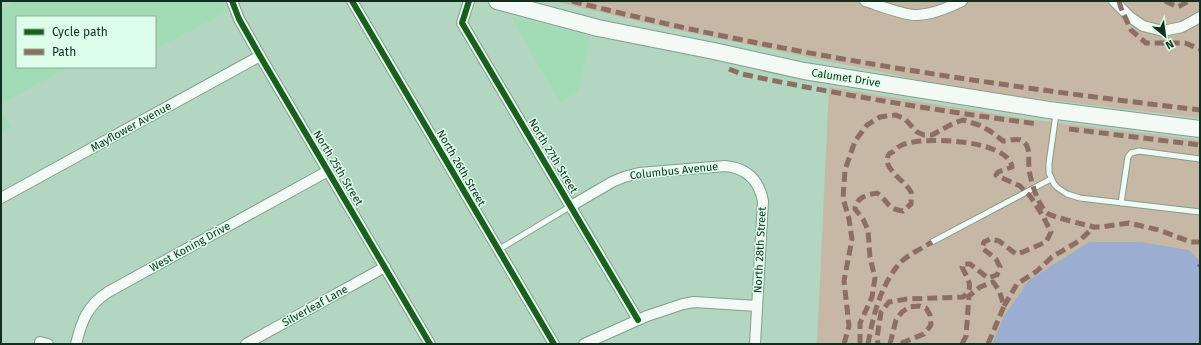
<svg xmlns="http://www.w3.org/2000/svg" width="1201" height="345" viewBox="0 0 1201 345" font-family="'Fira Sans',sans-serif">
  <rect width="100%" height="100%" fill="#b2d6bf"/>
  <g fill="#a2dcb7">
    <polygon points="15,1 223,1 226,12 155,49 155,17 17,17 17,67 69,67 1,104 1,9"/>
    <polygon points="511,17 590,36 578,92 560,102"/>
    <polygon points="1,109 11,128 1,133"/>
  </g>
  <g fill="#c6b8a5">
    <polygon points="553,1 1200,1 1200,118 973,91 668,28"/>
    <polygon points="829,87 1027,119 1200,140 1200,344 817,344"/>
  </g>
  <polygon fill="#9badd1" points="1089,242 1141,242 1189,250 1200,261 1200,344 992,344 1004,316 1029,280"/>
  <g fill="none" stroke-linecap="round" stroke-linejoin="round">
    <g stroke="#829e8d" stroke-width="7">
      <g id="lane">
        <polyline points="1056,114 1049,163 1049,173 1054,184 1058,188 1067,194 1080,198 1200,212"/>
        <polyline points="1121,203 1128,157 1131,153 1139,151 1200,159"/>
        <polyline points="932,242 1051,179"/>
        <polyline points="498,250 571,206"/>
      </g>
    </g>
    <g stroke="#829e8d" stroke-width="12">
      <g id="street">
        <polyline points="232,1 239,19 260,56 430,344"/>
        <polyline points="352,1 554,344"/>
        <polyline points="469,1 462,23 638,320"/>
        <path d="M 865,1 C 878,5 905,16 918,15 C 934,14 948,8 962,1"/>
        <polyline points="1114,1 1130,17 1143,26 1163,31 1182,27 1200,17"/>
        <polyline points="1,198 260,56"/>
        <path d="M 571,206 L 612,182 L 624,177 L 639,173 L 725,166 C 747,168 759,180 763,201 L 755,344"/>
        <polyline points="40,342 48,344"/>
        <path d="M 76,344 C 82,320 87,306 108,292 L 328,171"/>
        <polyline points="246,344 385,267"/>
        <polyline points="584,344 647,316 683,304 694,302 757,306"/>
      </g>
    </g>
    <g stroke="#829e8d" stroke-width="18">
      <polyline id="primary" points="497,1 598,28 714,51 804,71 1049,110 1200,129"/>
    </g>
    <use href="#lane" stroke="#f3f9f5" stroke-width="5"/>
    <use href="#street" stroke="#f3f9f5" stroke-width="10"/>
    <use href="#primary" stroke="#f3f9f5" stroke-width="16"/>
    <g stroke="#8d6e63" stroke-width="5" stroke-dasharray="10 5" stroke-linecap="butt">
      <path d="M 572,1 C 778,54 989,85 1200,110"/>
      <polyline points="1119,1 1121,8 1131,30 1146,43 1185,43 1200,49"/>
      <polyline points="1165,1 1178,7 1189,1"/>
      <path d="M 729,69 L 742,74 C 840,95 939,111 1038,124"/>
      <polyline points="1069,129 1200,145"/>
      <polyline points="1199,264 1200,266"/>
      <polyline points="1004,306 1017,284 1037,271 1052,257 1079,241 1094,227"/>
      <path d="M 844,344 L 849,326 L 844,281 L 852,239 L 849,219 L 843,198 L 845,170 L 855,141 L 867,125 L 880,117 L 896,115 L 905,119 L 917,132 L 924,135 L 932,135 L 954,123 L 963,120 L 979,125 L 990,131 L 1003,141 C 1009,141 1019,137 1024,142 C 1031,148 1028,160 1029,168 C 1030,180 1038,205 1047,213 C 1052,217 1086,225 1094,227 L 1101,227 L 1129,223 L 1159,230 L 1191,242 L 1200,242"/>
      <path d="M 860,344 L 860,323 L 872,297 L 875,278 L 870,257 L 868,230 L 863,219 L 855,209 C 856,197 867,195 877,193 C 889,201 886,209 903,211 L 911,204 C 911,201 912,195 911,192 C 906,181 880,168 889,154 C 890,153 893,152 894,151 C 896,149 899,146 902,145 C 922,136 1008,139 1012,167 L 998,172 L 996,175 L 1002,178 L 1020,186 L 1030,196 L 1043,216 L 1051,232 L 1046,242 L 1023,252 L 1016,254 L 999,241 L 990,239 L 984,242 L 982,248 L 996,259 L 1000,267 L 997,275 L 988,278 L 970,264 L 963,264 L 962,267 C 968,280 975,287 963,297 L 907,299 L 889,302 L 881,312 L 877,338 L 878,344"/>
      <path d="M 868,344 C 873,316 880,287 899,264 C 907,255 921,249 932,242"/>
      <polyline points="890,344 896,320 902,312 909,307 919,306 926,308 930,315 931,325 924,334 899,344"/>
      <polyline points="962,344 966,336 969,296 980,287 993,282 999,290 1004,306 988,344"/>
    </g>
    <g stroke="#ddfee8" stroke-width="8">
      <g id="cycleway">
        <polyline points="232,1 239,19 260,56 430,344"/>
        <polyline points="352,1 554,344"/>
        <polyline points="469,1 462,23 638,320"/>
      </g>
    </g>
    <use href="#cycleway" stroke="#1b5e20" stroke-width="6"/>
  </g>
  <g text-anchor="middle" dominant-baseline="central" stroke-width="3" stroke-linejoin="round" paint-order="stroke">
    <g font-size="11" fill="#132e1e" stroke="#ddfee8">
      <text transform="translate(846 78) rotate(9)">Calumet Drive</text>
      <text transform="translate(131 127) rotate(-29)">Mayflower Avenue</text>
      <text transform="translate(553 156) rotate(59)">North 27th Street</text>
      <text transform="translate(338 168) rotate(59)">North 25th Street</text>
      <text transform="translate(461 168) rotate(60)">North 26th Street</text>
      <text transform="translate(674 171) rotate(-6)">Columbus Avenue</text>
      <text transform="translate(190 247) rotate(-29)">West Koning Drive</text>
      <text transform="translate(760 250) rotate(-87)">North 28th Street</text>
      <text transform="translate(315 306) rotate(-29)">Silverleaf Lane</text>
    </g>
  </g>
  <rect width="1201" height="345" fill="none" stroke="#132e1e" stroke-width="4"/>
  <rect x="16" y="16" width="140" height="52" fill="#ddfee8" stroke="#8cab97"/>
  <rect x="24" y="29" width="20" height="6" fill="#1b5e20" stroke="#8cab97"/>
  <text x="52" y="36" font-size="12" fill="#132e1e">Cycle path</text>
  <rect x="24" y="49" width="20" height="6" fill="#8d6e63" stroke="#8cab97"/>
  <text x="52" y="56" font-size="12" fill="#132e1e">Path</text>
  <g transform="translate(1165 36) rotate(151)" stroke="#ddfee8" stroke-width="3" paint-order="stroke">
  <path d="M0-3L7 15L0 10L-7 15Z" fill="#132e1e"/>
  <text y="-6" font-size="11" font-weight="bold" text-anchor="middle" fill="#132e1e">N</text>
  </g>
</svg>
